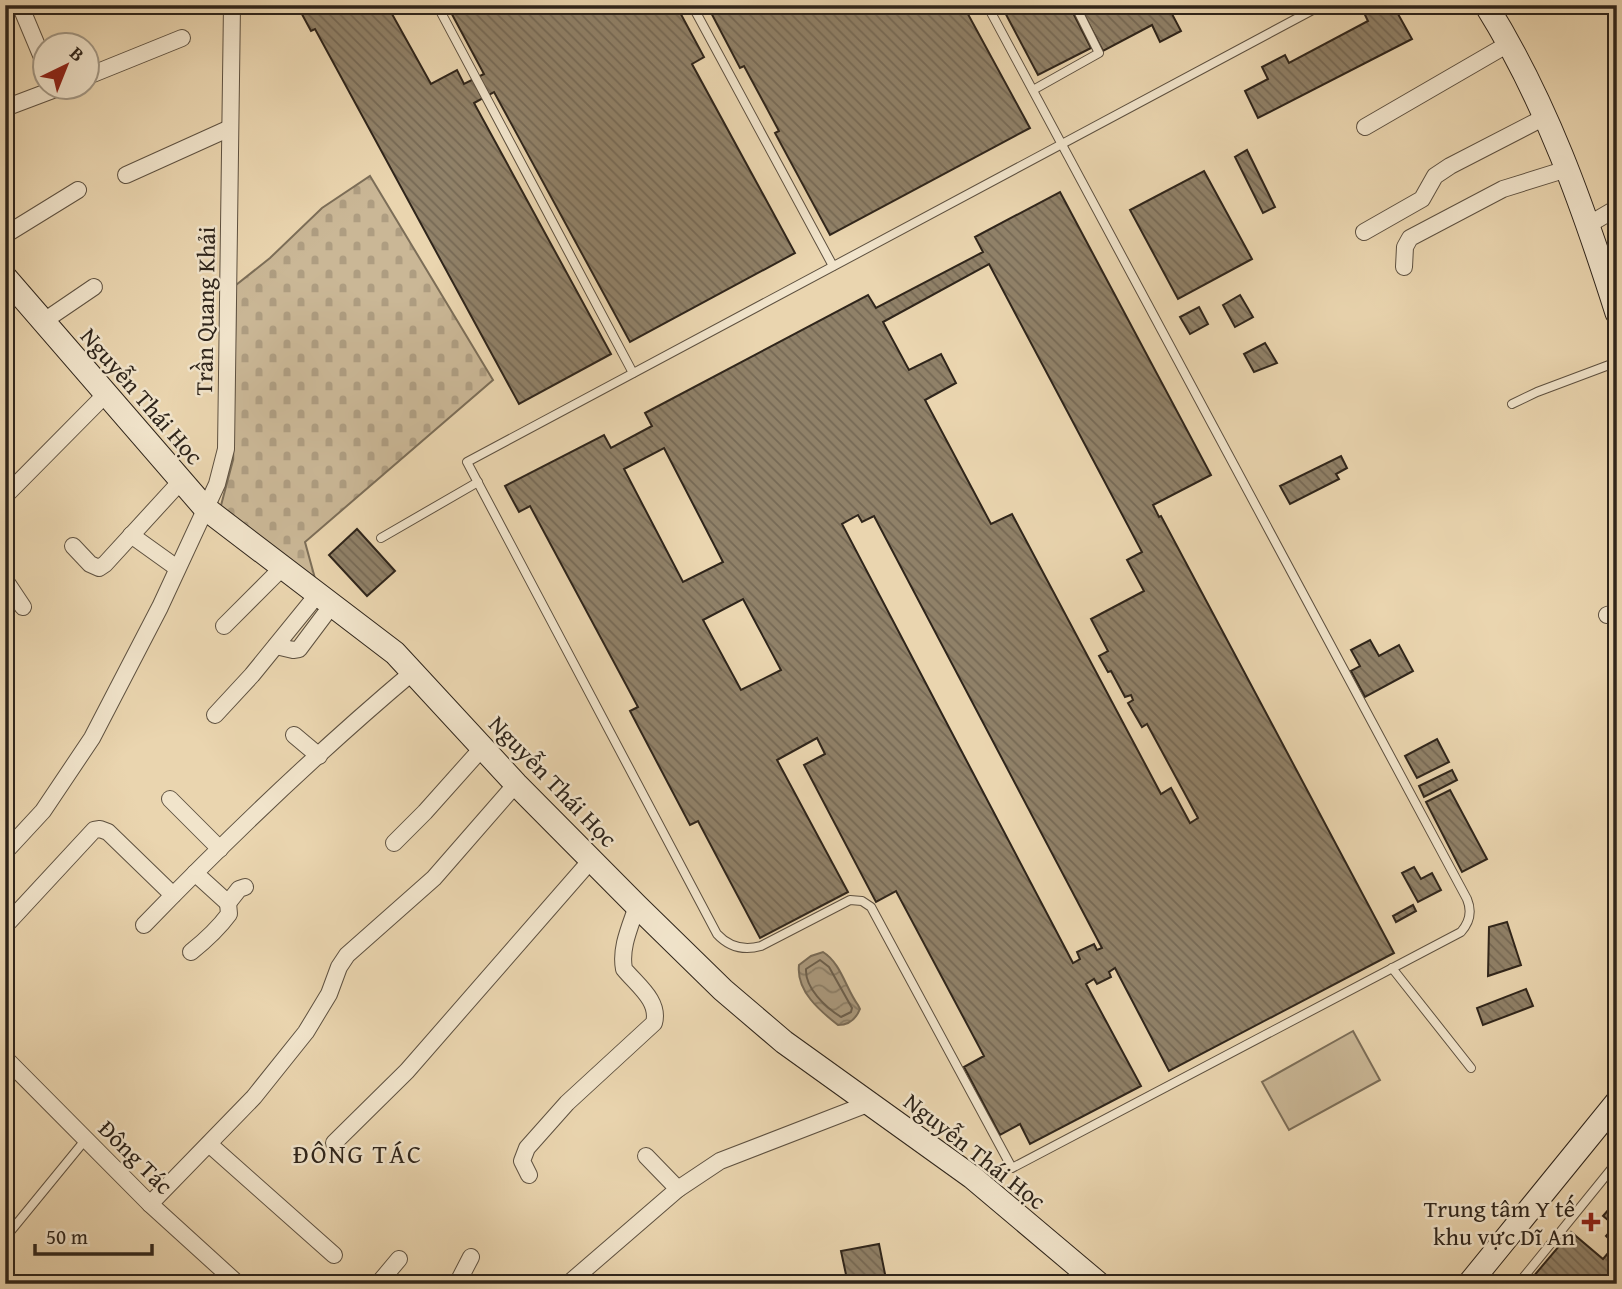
<svg xmlns="http://www.w3.org/2000/svg" width="1622" height="1289" viewBox="0 0 1622 1289" font-family="'Gentium Book Plus',serif">
  <defs>
    <pattern id="cemetery-stones" width="16" height="16" patternUnits="userSpaceOnUse" patternTransform="scale(1.75)"><rect width="16" height="16" fill="#cab796"/><path d="M2 7V4a2 2 0 0 1 4 0v3zM10 15v-3a2 2 0 0 1 4 0v3z" fill="#ae9d81"/></pattern>
    <pattern id="water-waves" width="16" height="10" patternUnits="userSpaceOnUse" patternTransform="scale(1.75)"><rect width="16" height="10" fill="#aa997d"/><path d="M0 5q4-4 8 0t8 0" fill="none" stroke="#8b7d66"/></pattern>
    <pattern id="building-back-hatch" width="6" height="6" patternUnits="userSpaceOnUse" patternTransform="scale(1.75)"><rect width="6" height="6" fill="#908168"/><path d="M-1 5l2 2M0 0l6 6M5-1l2 2" fill="none" stroke="#766955"/></pattern>
  </defs>
  <rect width="100%" height="100%" fill="#ead5af"/>
  <filter id="stains"><feTurbulence type="fractalNoise" baseFrequency=".00286" numOctaves="4"/><feColorMatrix values="0 0 0 0 .2 0 0 0 0 .09 0 0 0 0 .02 0 0 0 .5 -.17"/></filter>
  <radialGradient id="worn" r=".72"><stop offset=".6" stop-color="#630" stop-opacity="0"/><stop offset="1" stop-color="#630" stop-opacity=".3"/></radialGradient>
  <polygon fill="url(#cemetery-stones)" stroke="#7c6e58" stroke-width="2" points="370,176 493,380 305,542 316,582 219,513 233,460 236,285 270,258 322,208"/>
  <polygon fill="#cab796" stroke="#7c6e58" stroke-width="2" points="1353,1031 1380,1080 1289,1130 1262,1082"/>
  <path fill="url(#water-waves)" stroke="#796b56" stroke-width="2" d="M 823,952 C 841,963 846,989 858,1005 L 860,1009 C 856,1019 849,1025 838,1025 C 820,1011 796,991 799,965 L 811,956 Z"/>
  <g fill="none" stroke-linecap="round" stroke-linejoin="round">
    <path stroke="#6c5f4c" stroke-width="2" d="M 820,960 L 829,967 L 852,1008 L 851,1012 L 841,1017 C 825,1007 805,988 806,969 Z"/>
  </g>
  <g fill="url(#building-back-hatch)" stroke="#2f251b" stroke-width="2" fill-rule="evenodd">
    <polygon points="297,5 387,5 431,84 457,70 464,84 484,74 447,5 676,5 704,57 692,64 795,253 630,342 494,92 474,103 611,354 519,404 315,29 311,31"/>
    <polygon points="707,5 963,5 1030,128 830,235 775,133 779,131 744,66 740,68"/>
    <polygon points="1001,5 1069,5 1091,48 1038,75"/>
    <polygon points="1079,5 1189,5 1172,14 1181,31 1160,42 1152,25 1103,51"/>
    <polygon points="1382,5 1393,5 1412,39 1258,118 1245,91 1268,79 1262,67 1285,55 1289,63 1368,21 1365,15"/>
    <polygon points="1247,150 1275,207 1263,213 1235,157"/>
    <polygon points="1204,171 1252,259 1178,299 1130,210"/>
    <path d="M 1060,192 L 1211,475 L 1153,505 L 1159,517 L 1161,516 L 1394,953 L 1169,1071 L 1115,968 L 1109,972 L 1111,977 L 1097,984 L 1094,979 L 1086,984 L 1141,1086 L 1030,1144 L 1020,1124 L 1000,1135 L 964,1067 L 984,1056 L 896,891 L 876,902 L 804,765 L 825,754 L 817,738 L 777,760 L 848,892 L 760,938 L 698,821 L 690,825 L 630,711 L 638,707 L 530,506 L 519,512 L 505,486 L 604,435 L 611,448 L 652,426 L 645,413 L 868,295 L 876,308 L 983,252 L 975,237 ZM 989,264 L 1142,552 L 1127,560 L 1144,591 L 1091,619 L 1108,651 L 1099,656 L 1108,672 L 1111,671 L 1125,697 L 1131,695 L 1133,700 L 1128,703 L 1142,727 L 1147,724 L 1198,818 L 1190,823 L 1171,788 L 1161,794 L 1012,514 L 991,524 L 925,400 L 956,383 L 941,354 L 909,370 L 883,322 ZM 664,448 L 723,562 L 683,582 L 624,469 ZM 858,515 L 862,522 L 874,516 L 1102,948 L 1097,950 L 1094,944 L 1077,952 L 1080,959 L 1073,963 L 842,524 ZM 743,599 L 781,670 L 741,690 L 703,620 Z"/>
    <polygon points="1240,295 1253,317 1235,327 1223,305"/>
    <polygon points="1199,307 1208,324 1190,334 1180,317"/>
    <polygon points="1265,343 1277,363 1254,372 1244,354"/>
    <polygon points="1341,456 1347,468 1336,474 1339,479 1290,504 1280,486"/>
    <polygon points="357,529 395,571 367,596 329,555"/>
    <polygon points="1370,640 1379,656 1399,645 1413,671 1365,697 1351,671 1360,666 1351,650"/>
    <polygon points="1437,739 1449,762 1417,778 1405,756"/>
    <polygon points="1452,770 1457,780 1424,797 1419,786"/>
    <polygon points="1450,790 1487,859 1462,872 1426,802"/>
    <polygon points="1414,867 1421,879 1432,873 1441,890 1418,902 1402,873"/>
    <polygon points="1413,905 1416,911 1396,922 1393,916"/>
    <polygon points="1507,922 1521,965 1488,976 1489,927"/>
    <polygon points="1526,989 1533,1006 1483,1025 1477,1008"/>
    <polygon points="1617,1200 1617,1284 1575,1284 1569,1279 1565,1284 1527,1284 1571,1232 1603,1259 1615,1245 1606,1236 1615,1226 1603,1216"/>
    <polygon points="879,1244 887,1284 848,1284 841,1251"/>
  </g>
  <g fill="none" stroke-linecap="round" stroke-linejoin="round">
    <g stroke="#5e5140" stroke-width="10">
      <g id="lane">
        <polyline points="437,5 633,373"/>
        <polyline points="692,5 833,266"/>
        <path d="M 987,5 L 1467,899 C 1472,911 1470,922 1461,932 L 1012,1168 L 871,907 L 862,901 L 850,900 L 761,946 C 743,951 729,947 717,934 L 467,462 C 752,310 1037,158 1322,5"/>
        <polyline points="1033,90 1099,53 1075,5"/>
        <polyline points="1512,404 1537,392 1617,362"/>
        <polyline points="381,538 478,482"/>
        <polyline points="1392,968 1471,1068"/>
        <polyline points="5,1238 86,1139"/>
        <polyline points="1518,1284 1617,1162"/>
      </g>
    </g>
    <g stroke="#5e5140" stroke-width="18">
      <g id="street">
        <polyline points="20,5 46,67"/>
        <polyline points="88,76 182,38"/>
        <polyline points="5,108 58,88"/>
        <polyline points="1365,127 1510,43"/>
        <polyline points="126,175 230,128"/>
        <polyline points="1588,225 1617,208"/>
        <polyline points="1364,232 1422,199 1435,176 1450,166 1545,117"/>
        <polyline points="5,235 78,190"/>
        <polyline points="1404,267 1405,247 1410,238 1503,189 1567,169"/>
        <polyline points="44,321 94,287"/>
        <polyline points="5,496 106,394"/>
        <polyline points="131,535 177,568"/>
        <polyline points="73,546 90,564 99,568 105,564 181,481"/>
        <polyline points="5,580 23,607"/>
        <polyline points="1607,615 1617,612"/>
        <polyline points="224,626 282,568"/>
        <polyline points="276,646 293,650 299,649 332,605"/>
        <polyline points="215,715 252,675 317,595"/>
        <polyline points="294,735 319,756"/>
        <polyline points="170,799 220,849"/>
        <polyline points="394,843 425,812 483,747"/>
        <polyline points="5,852 43,811 92,738 160,607 217,484 226,449 232,5"/>
        <polyline points="195,873 228,903 239,889 245,887"/>
        <path d="M 144,925 C 229,837 319,751 414,671"/>
        <polyline points="5,926 94,830 100,829 108,832 173,895"/>
        <path d="M 191,952 C 206,940 218,929 229,914 L 228,903"/>
        <polyline points="5,1058 150,1204 238,1284"/>
        <polyline points="334,1143 407,1071 592,859"/>
        <polyline points="209,1144 334,1255"/>
        <polyline points="646,1156 678,1189"/>
        <path d="M 529,1175 L 522,1161 L 527,1148 L 567,1103 L 654,1023 C 660,1001 637,985 624,969 C 620,948 630,927 637,906"/>
        <polyline points="150,1204 254,1097 306,1032 329,994 339,967 347,955 434,878 516,784"/>
        <polyline points="378,1284 399,1259"/>
        <polyline points="457,1284 471,1257"/>
        <polyline points="568,1284 678,1189 720,1161 870,1103"/>
      </g>
    </g>
    <g stroke="#2f251b" stroke-width="25">
      <g id="secondary">
        <path d="M 1486,5 C 1546,101 1583,206 1617,313"/>
        <polyline points="5,277 205,508 395,653 516,784 637,906 723,990 784,1042 972,1177 1099,1284"/>
        <polyline points="1469,1284 1617,1102"/>
      </g>
    </g>
    <use href="#lane" stroke="#f1e4cb" stroke-width="8"/>
    <use href="#street" stroke="#f1e4cb" stroke-width="16"/>
    <use href="#secondary" stroke="#f1e4cb" stroke-width="23"/>
  </g>
  <path fill="#8f2418" stroke="#f1e4cb" stroke-width="2.5" d="M1587.5 1211.5h7v7h7v7h-7v7h-7v-7h-7v-7h7z"/>
  <g text-anchor="middle" dominant-baseline="central" stroke-width="5" stroke-linejoin="round" paint-order="stroke">
    <g font-size="24" fill="#2f251b" stroke="#f1e4cb">
      <text transform="translate(205 311) rotate(-89)">Trần Quang Khải</text>
      <text transform="translate(142 396) rotate(49)">Nguyễn Thái Học</text>
      <text transform="translate(553 781) rotate(46)">Nguyễn Thái Học</text>
      <text transform="translate(975 1151) rotate(38)">Nguyễn Thái Học</text>
      <text transform="translate(136 1157) rotate(45)">Đông Tác</text>
    </g>
    <g font-size="24" fill="#2f251b" stroke="#f1e4cb" text-anchor="end">
      <text x="1575" y="1208">Trung tâm Y tế<tspan x="1575" dy="28">khu vực Dĩ An</tspan></text>
    </g>
    <g font-size="26" letter-spacing="2" fill="#2f251b" stroke="#f1e4cb">
      <text x="358" y="1153">ĐÔNG TÁC</text>
    </g>
  </g>
  <rect width="1622" height="1289" fill="none" stroke="#ead5af" stroke-width="28"/>
  <rect x="7" y="7" width="1608" height="1275" fill="none" stroke="#2f251b" stroke-width="3.5"/>
  <rect x="14" y="14" width="1594" height="1261" fill="none" stroke="#2f251b" stroke-width="2"/>
  <g transform="translate(66 66) rotate(43)"><circle r="33" fill="#f1e4cb" stroke="#a39885" stroke-width="2"/>
  <path d="M0-5L12 26L0 18L-12 26Z" fill="#8f2418"/>
  <text y="-10" font-size="19" font-weight="bold" text-anchor="middle" fill="#2f251b">B</text>
  </g>
  <path d="M35 1244v10h117v-10" fill="none" stroke="#2f251b" stroke-width="3.5"/>
  <text x="46" y="1244" font-size="21" fill="#2f251b" stroke="#f1e4cb" stroke-width="5" paint-order="stroke">50 m</text>
  <rect width="100%" height="100%" filter="url(#stains)"/>
  <rect width="100%" height="100%" fill="url(#worn)"/>
</svg>
